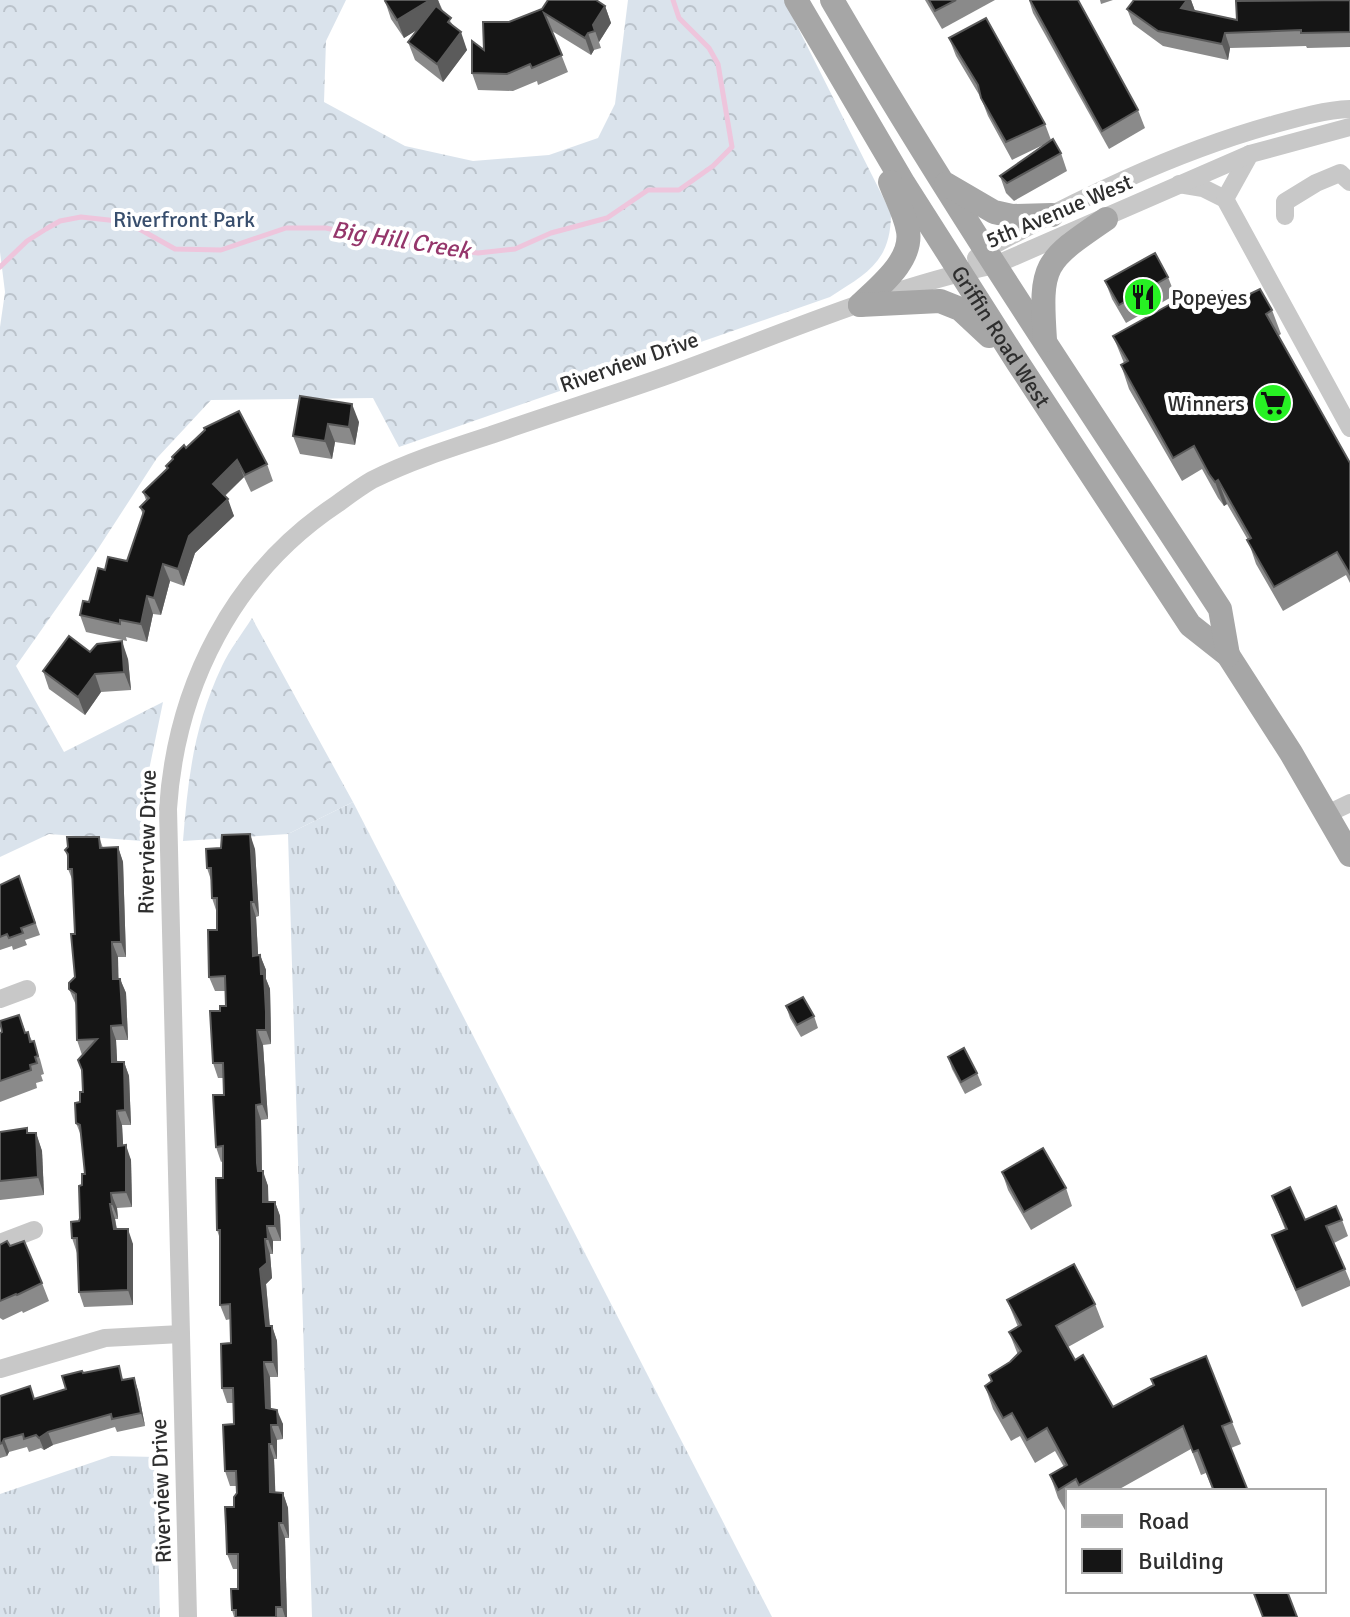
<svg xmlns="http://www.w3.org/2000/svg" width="1350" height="1617" viewBox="0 0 1350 1617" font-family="Signika,sans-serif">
  <defs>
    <pattern id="grass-tufts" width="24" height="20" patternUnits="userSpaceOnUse" patternTransform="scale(2)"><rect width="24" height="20" fill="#dae3ec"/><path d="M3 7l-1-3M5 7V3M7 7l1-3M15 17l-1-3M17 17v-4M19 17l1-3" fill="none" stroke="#bbc3cb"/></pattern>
    <pattern id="forest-crowns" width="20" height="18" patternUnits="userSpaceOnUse" patternTransform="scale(2)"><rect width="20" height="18" fill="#dae3ec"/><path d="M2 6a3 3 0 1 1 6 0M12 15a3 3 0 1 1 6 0" fill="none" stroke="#bbc3cb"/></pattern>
  </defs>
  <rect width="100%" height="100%" fill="#fff"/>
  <g fill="url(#grass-tufts)">
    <polygon points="353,802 772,1617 312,1617 288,834"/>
    <polygon points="111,1456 156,1457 160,1617 0,1617 0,1494"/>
  </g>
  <g fill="url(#forest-crowns)">
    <path d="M 0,0 L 346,0 L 326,41 L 324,102 L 405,146 L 473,161 L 549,155 L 598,138 L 615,104 L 628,0 L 784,0 L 891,213 C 891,262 867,273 830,297 L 399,447 L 373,398 L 211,400 L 157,458 L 94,555 L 16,666 L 64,752 L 163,702 L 149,770 L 142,841 L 49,834 L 0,857 L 0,327 L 5,292 L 0,252 Z"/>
    <path d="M 252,618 L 353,802 L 288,834 L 183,841 C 188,778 194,725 222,666 C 230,649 242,634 252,618 Z"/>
  </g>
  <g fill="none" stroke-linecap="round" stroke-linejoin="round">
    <polyline stroke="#eec5dc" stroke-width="5" points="0,267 27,241 46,229 60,221 81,217 127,222 175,249 221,250 286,228 326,228 400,244 478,253 515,249 551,233 607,218 648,190 679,190 713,166 732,147 718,64 709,48 679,18 673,0"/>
    <g stroke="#c8c8c8" stroke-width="18">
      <polyline points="1179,184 1203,188 1225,199 1350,428"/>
      <polyline points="1225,199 1250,154"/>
      <polyline points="1285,216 1285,202 1316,183 1340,173 1350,182"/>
      <path d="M 976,258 L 985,250 C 1076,200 1172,153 1272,125 C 1297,118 1324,110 1350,109"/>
      <polyline points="1327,814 1350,803"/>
      <polyline points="0,999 27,989"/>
      <polyline points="0,1243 34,1230"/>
      <polyline points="0,1369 105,1338 181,1334"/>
      <path d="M 188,1617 L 168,809 C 176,686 233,573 337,504 C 348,496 360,487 372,480 C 410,461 451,448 491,435 C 548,415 606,397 663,377 C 772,338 881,289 995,265 L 1250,154 L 1350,127"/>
    </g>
    <g stroke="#a6a6a6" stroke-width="24">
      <path id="s1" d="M 796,0 L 904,184 L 1018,363 L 1190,625 L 1228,655 L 1291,753 L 1350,855"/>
      <path d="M 832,0 C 953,208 1088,407 1220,609 L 1228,655"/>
      <polyline points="946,184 994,212 1012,216 1052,215"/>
      <path d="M 860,305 C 878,287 913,261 908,231 C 905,214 896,198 890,182"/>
      <polyline points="860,305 940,301 960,309 989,336"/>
      <path d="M 1045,340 C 1040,264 1043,262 1106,219"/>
    </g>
  </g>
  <g fill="#8a8a8a">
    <polygon points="386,0 438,0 443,11 455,28 467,50 443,82 415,60 408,42 418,29 404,38 391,19 385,1"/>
    <polygon points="925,0 995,0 942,29"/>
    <polygon points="1029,0 1078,0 1138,110 1145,128 1109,149 1033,13"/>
    <polygon points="1100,0 1113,0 1101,4"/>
    <polygon points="1191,0 1195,11 1237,20 1350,0 1350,47 1307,48 1306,46 1230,48 1228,60 1163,46 1133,24 1127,9"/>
    <polygon points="605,6 611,23 599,42 601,48 594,50 591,55 552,31 568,72 538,85 537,81 513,91 478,90 472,73 484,50 509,22 542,9"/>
    <polygon points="949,38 1045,124 1051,140 1061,153 1067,171 1014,201 1006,193 1000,176 1043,145 1012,160 988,116 981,98 956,56"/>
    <polygon points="1168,277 1175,295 1126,323 1112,299 1105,281"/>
    <polygon points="1229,304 1272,310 1281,334 1278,336 1350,463 1350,583 1346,575 1283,611 1256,564 1248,540 1227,504 1224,506 1218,498 1202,469 1182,481 1129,389 1121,365 1124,363 1113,336 1192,308"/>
    <polygon points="300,396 359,422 355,445 335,442 332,459 300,454 293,436"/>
    <polygon points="186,448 267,464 273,481 251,492 244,477 225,496 234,516 195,553 184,586 170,581 161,615 153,614 147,642 126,637 127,641 86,632 80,615 89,602 105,570 127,561 143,515 140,507 146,500 143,492 167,469 166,466 173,460 172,457"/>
    <polygon points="90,652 128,659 131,690 101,692 85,715 49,689 43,671"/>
    <polygon points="99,837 103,848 118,847 123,862 126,957 118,957 118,979 120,979 126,993 128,1040 116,1040 117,1062 124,1062 129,1076 131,1125 122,1125 123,1145 131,1160 132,1207 117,1208 118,1219 115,1219 117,1229 133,1244 133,1305 84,1307 79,1292 77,1253 72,1238 80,1218 82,1185 85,1174 82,1138 76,1123 83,1092 82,1055 77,1040 76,1005 69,989 75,977 75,934 72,879 68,869 68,859 65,850"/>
    <polygon points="255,849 259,916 256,917 258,955 260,955 266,970 266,979 270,989 271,1027 271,1044 263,1045 268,1119 261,1120 262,1171 268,1186 268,1202 275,1202 280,1216 281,1241 273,1241 273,1254 270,1254 272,1278 266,1284 270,1326 272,1326 277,1341 278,1377 270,1377 271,1409 283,1424 283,1439 277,1440 277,1459 274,1459 275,1493 283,1493 288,1508 289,1538 285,1538 287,1617 234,1617 232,1610 238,1589 238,1569 233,1569 227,1554 234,1507 237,1493 237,1486 230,1486 225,1471 234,1424 234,1403 227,1403 222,1388 231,1343 231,1319 226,1320 220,1305 220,1239 217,1230 223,1178 223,1161 221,1162 216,1147 224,1095 223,1078 218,1078 213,1063 220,1011 226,1006 226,991 215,991 209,977 217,930 217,913 212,898 211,880 207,868"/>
    <polygon points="19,876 40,935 25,940 27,945 13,950 12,946 0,950 0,885"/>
    <polygon points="786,1006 814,1016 818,1028 801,1037 790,1018"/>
    <polygon points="19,1015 26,1033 28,1032 40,1059 44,1074 41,1075 43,1081 36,1083 37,1088 0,1102 0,1033 2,1032"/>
    <polygon points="948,1057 977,1073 982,1085 965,1094 952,1069"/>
    <polygon points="0,1132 36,1133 42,1151 44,1195 0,1200"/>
    <polygon points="1002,1172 1066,1188 1072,1206 1031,1230 1008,1190"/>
    <polygon points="1272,1196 1305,1220 1342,1220 1348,1236 1334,1243 1345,1269 1350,1281 1350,1286 1302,1307 1272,1235 1285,1229"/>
    <polygon points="0,1245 10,1246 42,1283 49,1301 23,1313 22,1311 3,1320 0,1318"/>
    <polygon points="1007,1300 1095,1304 1104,1327 1068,1347 1075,1360 1113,1407 1153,1385 1151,1379 1232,1422 1241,1444 1231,1448 1248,1491 1213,1491 1206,1473 1201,1475 1191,1449 1116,1491 1068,1491 1068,1511 1066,1512 1058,1498 1050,1475 1064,1467 1055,1451 1035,1463 1020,1436 1011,1441 993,1409 985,1386 991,1382 989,1375 1010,1362 1018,1355 1009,1332 1018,1327"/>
    <polygon points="83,1373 124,1380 138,1390 145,1426 117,1432 115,1427 53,1445 44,1450 41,1448 29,1452 27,1447 9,1452 7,1456 0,1458 0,1396 34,1399 66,1389"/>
  </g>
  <g fill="#5b5b5b">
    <polygon points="430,0 438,0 443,14 404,38 397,20"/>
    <polygon points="1187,0 1191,0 1195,11 1181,8"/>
    <polygon points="605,6 611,23 599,42 593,25"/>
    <polygon points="461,32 467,50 443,82 437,64"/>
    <polygon points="588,33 594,50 591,55 585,38"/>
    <polygon points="1225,33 1230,48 1228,60 1222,44"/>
    <polygon points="352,404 359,422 355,445 349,427"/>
    <polygon points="328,424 335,442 332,459 325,441"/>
    <polygon points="237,460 244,477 219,501 213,484"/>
    <polygon points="1218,480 1227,504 1224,506 1215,482"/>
    <polygon points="228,499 234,516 195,553 184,586 178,569 189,536"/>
    <polygon points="163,564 170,581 161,615 154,598"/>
    <polygon points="147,596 153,614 147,642 141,624"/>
    <polygon points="122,641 128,659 131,690 124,672"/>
    <polygon points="95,674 101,692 85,715 78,697"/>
    <polygon points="250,834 255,849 259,916 254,902"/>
    <polygon points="118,847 123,862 126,957 121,942"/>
    <polygon points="251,902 256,917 259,971 253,956"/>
    <polygon points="112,942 118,957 119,994 113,979"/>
    <polygon points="260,955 266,970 266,979 270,989 271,1044 266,1030"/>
    <polygon points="120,979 126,993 128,1040 123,1025"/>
    <polygon points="111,1026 116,1040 118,1077 112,1062"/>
    <polygon points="257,1030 263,1045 268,1119 262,1104"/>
    <polygon points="124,1062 129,1076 131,1125 125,1110"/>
    <polygon points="256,1105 261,1120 262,1178 263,1171 268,1186 269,1217 263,1202 257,1163"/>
    <polygon points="117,1111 122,1125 124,1160 118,1146"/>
    <polygon points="36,1133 42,1151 44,1195 38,1177"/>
    <polygon points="126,1145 131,1160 132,1207 126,1192"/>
    <polygon points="111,1193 117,1208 118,1219 112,1204"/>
    <polygon points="275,1202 280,1216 281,1241 275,1226"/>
    <polygon points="110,1204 115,1219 119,1244 114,1229"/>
    <polygon points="267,1226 273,1241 273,1254 268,1239"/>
    <polygon points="128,1229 133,1244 133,1305 128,1290"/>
    <polygon points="265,1239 270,1254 272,1278 266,1284 271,1341 266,1326 260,1269"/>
    <polygon points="272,1326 277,1341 278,1377 273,1362"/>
    <polygon points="264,1362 270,1377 271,1423 266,1408"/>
    <polygon points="134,1378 138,1390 145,1426 141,1413"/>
    <polygon points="277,1410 283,1424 283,1439 278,1425"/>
    <polygon points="271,1425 277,1440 277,1459 272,1444"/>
    <polygon points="48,1432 53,1445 44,1450 39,1438"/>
    <polygon points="4,1439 9,1452 7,1456 2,1443"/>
    <polygon points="269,1444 274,1459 276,1507 270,1492"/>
    <polygon points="283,1493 288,1508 289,1538 283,1523"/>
    <polygon points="279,1523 285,1538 287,1617 285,1617 282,1607"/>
  </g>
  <g fill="#151515" stroke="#5b5b5b" stroke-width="2">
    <polygon points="386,0 430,0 397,20 385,1"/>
    <polygon points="548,0 596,0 605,6 593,25 595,31 588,33 585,38 544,13 562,55 532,68 530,64 507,74 472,73 472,41 484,50 483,22 509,22 542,9"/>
    <polygon points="929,0 956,0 935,11"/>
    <polygon points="1030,0 1078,0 1138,110 1102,131"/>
    <polygon points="1134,0 1187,0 1181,8 1237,20 1236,1 1350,0 1350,32 1301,33 1301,30 1225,33 1222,44 1158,31 1127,9"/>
    <polygon points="436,6 451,18 448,22 461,32 437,64 408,42"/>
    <polygon points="986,18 1045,124 1006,142 981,98 978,85 949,38"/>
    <polygon points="1053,139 1061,153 1007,183 1000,176"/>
    <polygon points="1155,253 1168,277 1119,305 1105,281"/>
    <polygon points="1260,289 1272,310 1266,314 1350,463 1350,574 1337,552 1274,587 1247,540 1251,538 1218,480 1215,482 1209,474 1194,446 1173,458 1121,365 1128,361 1113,336 1185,296 1192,308 1222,291 1229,304"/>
    <polygon points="300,396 352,404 349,427 328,424 325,441 293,436"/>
    <polygon points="239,411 267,464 245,475 237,460 213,484 228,499 189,536 178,569 163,564 154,598 147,596 141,624 120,620 120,624 80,615 83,601 89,602 98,568 105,570 108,557 127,561 144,511 140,507 149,498 143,492 168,468 166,466 173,459 172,457 184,445 186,448 205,430 204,428"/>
    <polygon points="69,636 90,652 97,644 122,641 124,672 95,674 78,697 43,671"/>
    <polygon points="250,834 254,902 251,902 253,956 260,955 261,974 264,974 266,1012 266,1030 257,1030 262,1104 256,1105 257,1163 258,1171 263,1171 263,1202 275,1202 275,1226 267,1226 268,1239 265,1239 267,1263 260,1269 266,1326 272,1326 273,1362 264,1362 266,1408 277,1410 278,1425 271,1425 272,1444 269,1444 270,1492 283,1493 283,1523 279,1523 282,1607 276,1607 276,1617 236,1617 236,1610 232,1610 231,1589 238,1589 238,1554 227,1554 226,1526 225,1507 234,1507 234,1497 237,1493 236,1471 225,1471 223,1425 234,1424 233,1388 222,1388 221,1344 231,1343 230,1304 220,1305 220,1230 217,1230 216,1178 223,1178 223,1146 216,1147 213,1095 224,1095 223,1063 213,1063 210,1011 220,1011 220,1006 226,1006 225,976 209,977 208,930 217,930 217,898 212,898 211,868 207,868 206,849 221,848 222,835"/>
    <polygon points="67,837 99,837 100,848 118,847 121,942 112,942 113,979 120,979 123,1025 111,1026 112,1062 124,1062 125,1110 117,1111 118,1146 126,1145 126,1192 111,1193 112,1204 110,1204 114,1229 128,1229 128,1290 79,1292 77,1238 72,1238 71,1222 79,1221 80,1218 79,1186 82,1185 82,1174 85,1174 80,1125 76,1123 75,1103 80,1102 80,1092 83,1092 82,1070 78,1060 97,1039 77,1040 76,994 69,989 69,983 75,977 71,934 75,934 72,869 68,869 68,854 65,850 68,847"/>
    <polygon points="19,876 35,923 21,928 23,933 9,938 7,934 0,937 0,885"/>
    <polygon points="803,997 814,1016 797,1025 786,1006"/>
    <polygon points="19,1015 25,1033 28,1032 30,1042 34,1041 38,1056 35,1057 37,1063 30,1065 31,1070 0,1081 0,1033 2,1032 0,1021"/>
    <polygon points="964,1048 977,1073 961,1082 948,1057"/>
    <polygon points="27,1128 27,1133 36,1133 38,1177 0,1181 0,1132"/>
    <polygon points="1043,1148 1066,1188 1024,1212 1002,1172"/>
    <polygon points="1290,1187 1305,1220 1336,1206 1342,1220 1326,1226 1345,1269 1296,1290 1272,1235 1287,1229 1272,1196"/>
    <polygon points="7,1241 10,1246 24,1241 42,1283 17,1295 16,1294 0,1301 0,1245"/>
    <polygon points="1074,1264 1095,1304 1056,1326 1075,1360 1083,1355 1113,1407 1154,1385 1151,1379 1206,1356 1232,1422 1222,1426 1248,1491 1214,1491 1198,1450 1193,1452 1183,1426 1079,1485 1076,1479 1058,1490 1050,1475 1067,1465 1047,1428 1027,1440 1012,1413 1003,1418 985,1386 992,1381 989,1375 1010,1362 1021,1351 1009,1332 1021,1325 1007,1300"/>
    <polygon points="119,1366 122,1380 134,1378 141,1413 112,1419 111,1414 48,1432 39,1438 36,1435 24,1439 23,1434 4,1439 2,1443 0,1444 0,1396 30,1386 34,1399 66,1389 62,1376 82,1371 83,1373"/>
    <polygon points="1253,1591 1287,1591 1297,1617 1263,1617"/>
  </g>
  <defs>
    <g id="restaurant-disc" transform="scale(2)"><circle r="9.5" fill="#27f123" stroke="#fff"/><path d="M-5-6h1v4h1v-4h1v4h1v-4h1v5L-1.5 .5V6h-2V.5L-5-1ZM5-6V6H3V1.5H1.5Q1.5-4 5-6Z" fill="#111"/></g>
    <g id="supermarket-disc" transform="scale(2)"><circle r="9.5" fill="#27f123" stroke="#fff"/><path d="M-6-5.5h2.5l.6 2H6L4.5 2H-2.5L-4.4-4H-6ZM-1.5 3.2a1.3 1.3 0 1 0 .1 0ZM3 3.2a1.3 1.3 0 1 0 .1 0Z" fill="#111"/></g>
  </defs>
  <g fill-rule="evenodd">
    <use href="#restaurant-disc" x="1143" y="297"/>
    <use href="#supermarket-disc" x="1273" y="403"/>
  </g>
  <g text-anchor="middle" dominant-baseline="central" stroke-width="8" stroke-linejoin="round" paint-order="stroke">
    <g font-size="22" fill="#2e2e2e" stroke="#fff">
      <text transform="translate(1059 211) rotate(-23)">5th Avenue West</text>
      <text stroke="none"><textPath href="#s1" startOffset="394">Griffin Road West</textPath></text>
      <text transform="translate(629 362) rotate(-19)">Riverview Drive</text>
      <text transform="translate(147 842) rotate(-89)">Riverview Drive</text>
      <text transform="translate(161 1491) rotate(-92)">Riverview Drive</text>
    </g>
    <g font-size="22" fill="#384e6d" stroke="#fff">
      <text x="184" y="219">Riverfront Park</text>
    </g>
    <g font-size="22" fill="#2e2e2e" stroke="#fff" text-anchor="start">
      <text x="1171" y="297">Popeyes</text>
      <text x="1245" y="403" text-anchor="end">Winners</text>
    </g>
    <g font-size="24" font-style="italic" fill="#95366b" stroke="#fff">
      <text transform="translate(401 240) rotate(9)">Big Hill Creek</text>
    </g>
  </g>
  <rect x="1066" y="1489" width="260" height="104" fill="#ffffff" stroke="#ababab" stroke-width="2"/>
  <rect x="1082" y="1515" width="40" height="12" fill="#a6a6a6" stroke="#ababab" stroke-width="2"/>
  <text x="1138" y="1529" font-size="24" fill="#2e2e2e">Road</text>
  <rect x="1082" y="1549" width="40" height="24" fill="#151515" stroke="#ababab" stroke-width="2"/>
  <text x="1138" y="1569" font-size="24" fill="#2e2e2e">Building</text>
</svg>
